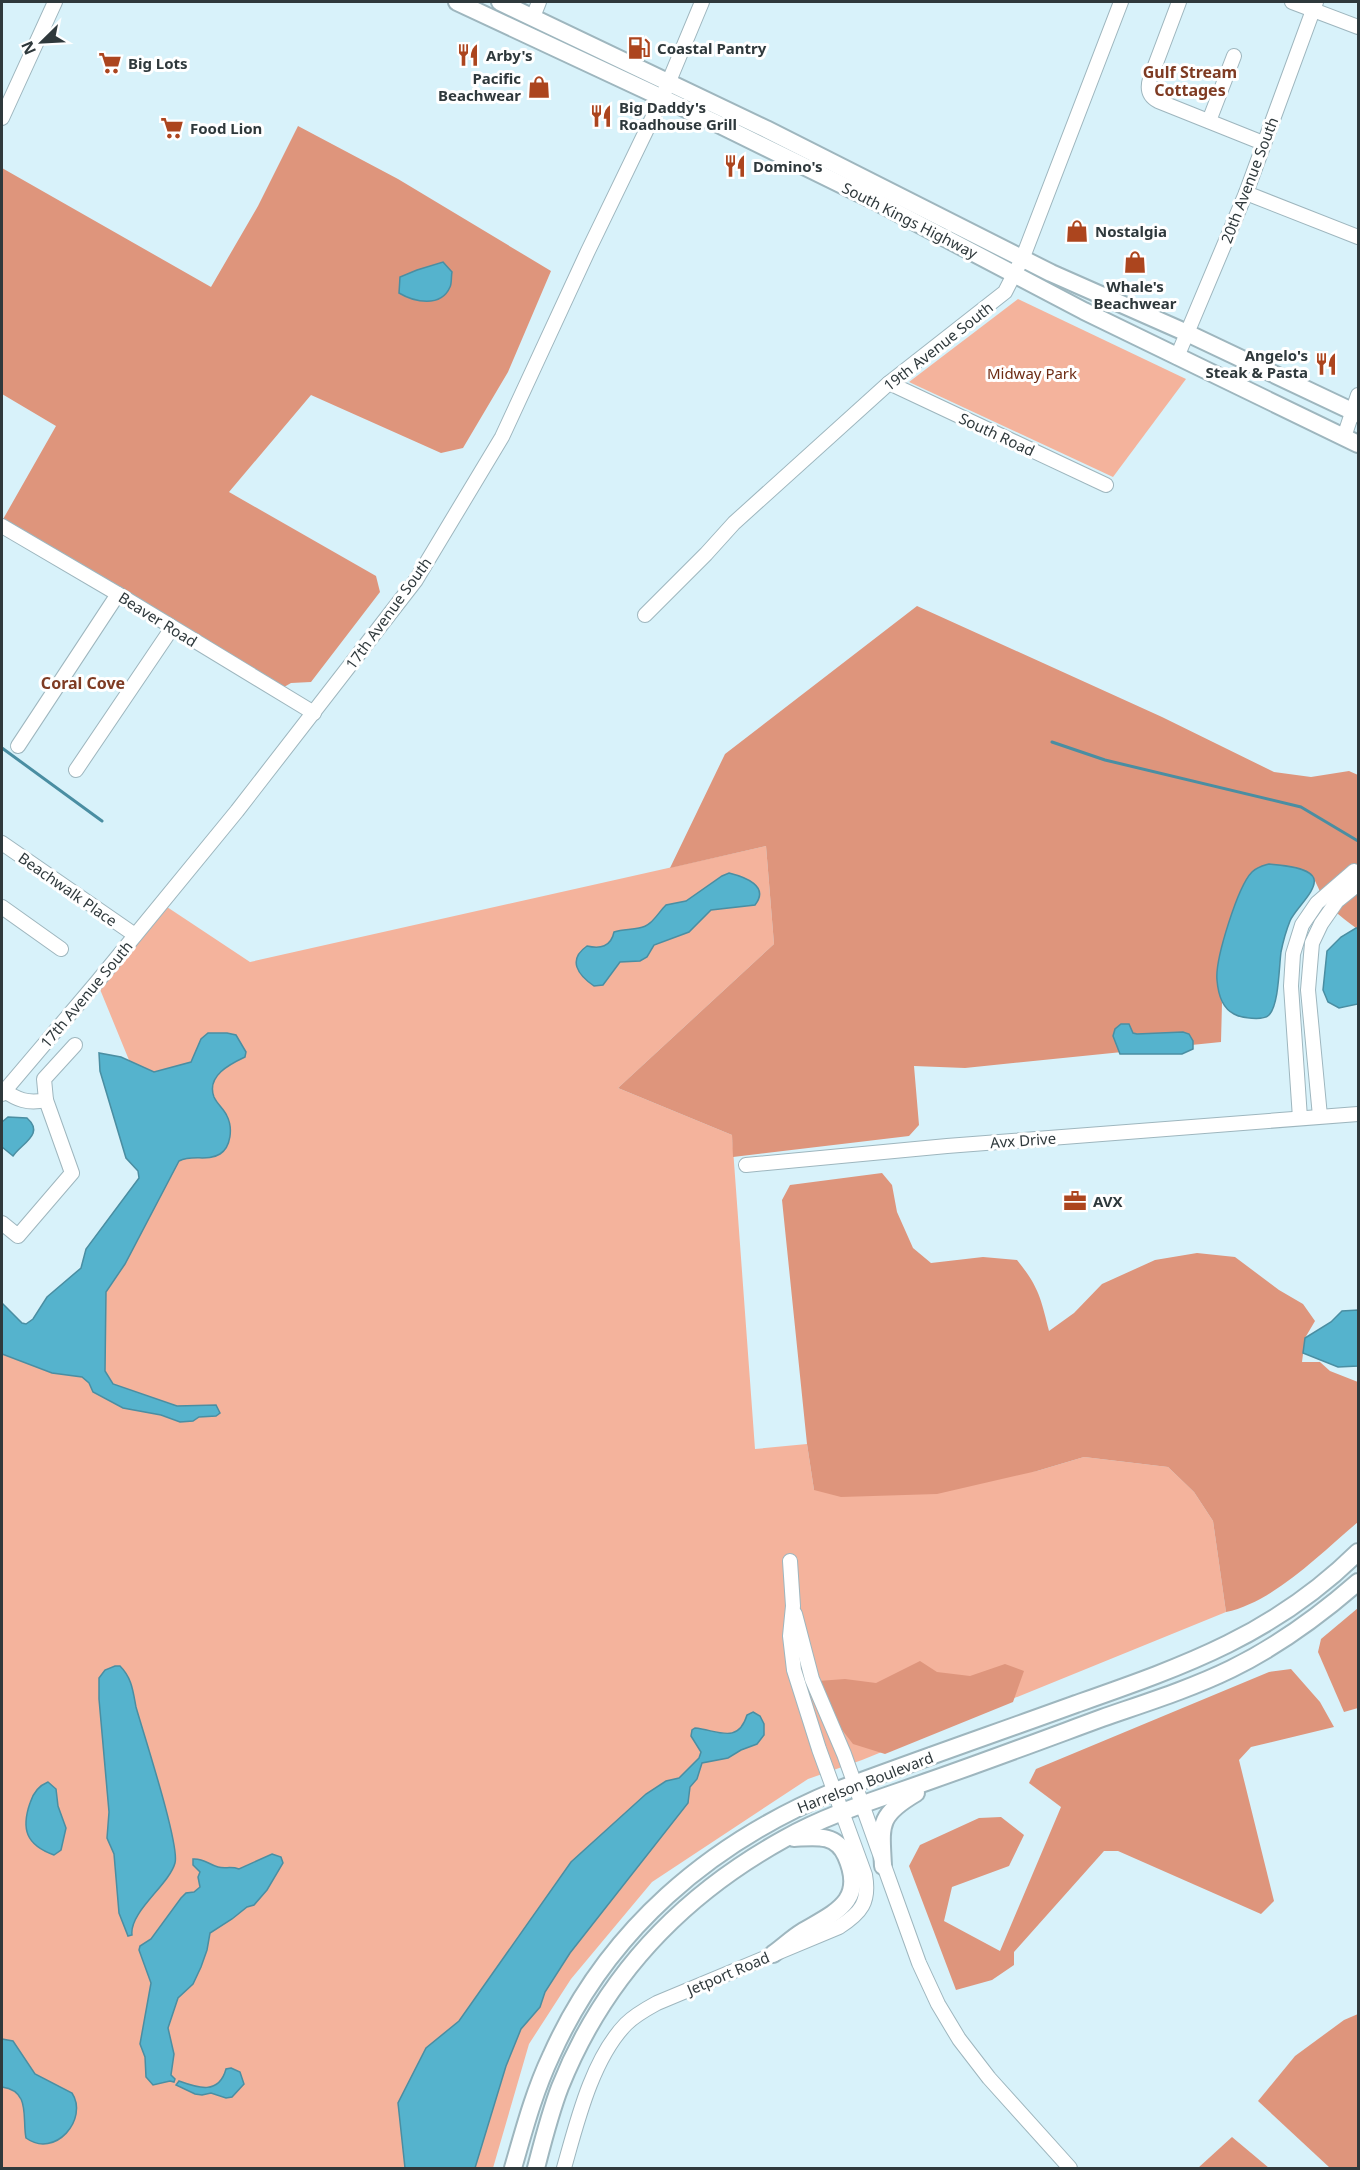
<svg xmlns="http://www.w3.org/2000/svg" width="1360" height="2170" viewBox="0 0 1360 2170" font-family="'Noto Sans',sans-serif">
  <rect width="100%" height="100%" fill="#d8f2fa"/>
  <g fill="#f4b39c">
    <polygon points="1018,299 1186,379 1113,477 909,382"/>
    <polygon points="766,846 774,944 618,1088 732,1135 755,1449 807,1444 814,1490 1037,1471 1084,1457 1168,1467 1194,1492 1213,1521 1226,1612 862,1760 808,1779 652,1882 571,1979 529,2044 493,2168 2,2168 2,1328 33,1353 172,1165 97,982 161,903 250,962"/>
  </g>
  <g fill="#de957c">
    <polygon points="298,126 398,179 551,271 508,372 463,448 441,453 311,395 229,492 376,576 380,592 311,682 291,683 277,691 2,521 56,426 2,394 2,168 211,287 258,206"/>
    <path d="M 917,606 L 1162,717 L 1274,772 L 1311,777 L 1349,771 L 1358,775 L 1358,928 L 1356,928 C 1332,910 1325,905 1313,876 L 1217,979 L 1222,1003 L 1221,1042 L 965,1068 L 914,1066 L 919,1125 L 909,1136 L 733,1157 L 732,1135 L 618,1088 L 774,944 L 766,846 L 670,868 L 725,754 Z"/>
    <path d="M 882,1173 L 892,1185 L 897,1212 L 913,1248 L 931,1263 L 983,1257 L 1017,1260 C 1039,1287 1041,1299 1049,1331 L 1074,1313 L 1102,1284 L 1155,1260 L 1197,1253 L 1235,1257 L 1279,1290 L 1303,1304 L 1315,1321 L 1305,1338 L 1302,1362 L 1320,1362 L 1330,1371 L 1358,1382 L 1358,1522 C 1321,1553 1274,1602 1226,1612 L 1213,1521 L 1194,1492 L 1168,1467 L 1084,1457 L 1037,1471 L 937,1494 L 841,1497 L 814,1490 L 807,1444 L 782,1200 L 790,1185 Z"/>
    <polygon points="1358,1608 1358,1708 1344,1712 1318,1652 1321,1639"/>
    <polygon points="920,1661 937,1672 970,1676 1005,1664 1024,1671 1013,1702 885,1754 853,1744 836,1722 818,1681 845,1679 876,1683"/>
    <polygon points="1291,1669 1320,1702 1334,1727 1251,1747 1239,1760 1274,1901 1261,1914 1118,1851 1104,1851 1014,1952 1014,1965 992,1980 956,1990 909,1866 920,1845 979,1818 1001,1817 1024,1835 1009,1866 952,1887 944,1921 1000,1951 1061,1807 1029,1783 1036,1769 1269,1672"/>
    <polygon points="1358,2014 1358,2168 1330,2168 1258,2101 1295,2056 1344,2020"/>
    <polygon points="1232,2137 1269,2168 1198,2168"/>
  </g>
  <g fill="#55b3cd" stroke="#4a8ea2" stroke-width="1.5">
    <path d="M 443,262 L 452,272 C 451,276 452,283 450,287 C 441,308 414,302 399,293 L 400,277 L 417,270 Z"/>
    <path d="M 1269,864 C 1280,865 1311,867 1314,879 C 1317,891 1295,909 1290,921 C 1286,931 1283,942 1281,952 C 1279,966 1279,1005 1269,1015 C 1263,1021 1241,1018 1234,1014 C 1222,1008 1218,993 1217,980 C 1215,959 1238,886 1252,872 C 1257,867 1262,866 1269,864 Z"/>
    <path d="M 729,873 C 745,877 770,886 755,905 L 711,910 L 689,932 L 654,945 L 647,957 L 640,961 L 620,962 L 603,985 L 594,986 C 578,975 567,960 587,946 C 600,949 611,947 614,932 C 623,929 630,930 639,928 C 652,926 657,914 666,905 L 686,901 L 722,876 Z"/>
    <polygon points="1356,928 1358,928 1358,1004 1339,1008 1328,1002 1323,990 1327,951 1341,937"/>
    <polygon points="1121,1024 1129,1024 1133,1033 1137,1034 1183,1032 1189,1034 1193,1041 1193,1049 1182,1054 1120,1054 1113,1036 1115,1029"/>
    <path d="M 208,1033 L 227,1033 L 236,1035 L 246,1052 L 245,1057 C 230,1064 206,1076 214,1097 C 217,1104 224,1109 227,1116 C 233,1128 231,1147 220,1154 C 207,1162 193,1154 179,1161 L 125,1264 L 106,1292 L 105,1371 L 113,1384 L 177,1406 L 216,1405 L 220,1413 L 216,1416 L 199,1417 L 193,1421 L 180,1422 L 161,1415 L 123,1408 L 93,1392 L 89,1383 L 82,1377 L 52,1373 L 2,1354 L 2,1303 L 22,1323 L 26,1324 L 33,1319 L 47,1297 L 81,1268 L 86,1249 L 139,1178 L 138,1171 L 126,1158 L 100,1071 L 99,1053 L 121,1057 L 154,1072 L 191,1062 L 201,1039 Z"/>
    <path d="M 8,1117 L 27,1118 C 45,1134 22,1143 13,1156 L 2,1147 L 2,1122 Z"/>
    <polygon points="1358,1310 1358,1366 1338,1367 1303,1353 1305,1338 1331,1322 1342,1311"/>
    <path d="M 115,1666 L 120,1666 C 132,1678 133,1691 136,1707 C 143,1732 180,1845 175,1863 C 169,1885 129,1912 132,1935 L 128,1936 L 119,1913 L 114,1854 L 107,1838 L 109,1812 L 99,1699 L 99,1678 L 105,1670 Z"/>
    <path d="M 753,1712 L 760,1716 L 764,1724 L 764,1735 L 757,1744 L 741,1750 L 728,1758 L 702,1763 L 697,1779 L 690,1787 L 688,1803 L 570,1953 L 545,1992 L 540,2007 L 521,2029 L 506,2066 L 475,2168 L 405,2168 L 398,2103 L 426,2048 L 459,2021 L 571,1862 L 646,1794 L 666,1781 L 679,1778 L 699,1758 L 701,1752 L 691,1736 L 692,1730 L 695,1728 C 717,1730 738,1745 747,1715 Z"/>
    <path d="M 48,1782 L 56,1789 L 58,1806 L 66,1828 L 61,1850 L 54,1855 C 26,1845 21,1829 30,1803 C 33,1793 38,1786 48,1782 Z"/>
    <path d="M 272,1854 L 281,1857 L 283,1863 L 267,1890 L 254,1905 L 247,1907 L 232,1919 L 210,1933 L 207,1950 L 201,1967 L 193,1984 L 178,1998 L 168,2028 L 174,2054 L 171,2075 L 175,2079 L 174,2082 L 170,2081 L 153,2085 L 146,2077 L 145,2057 L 140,2044 L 151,1983 L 139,1950 L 140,1946 L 151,1939 L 181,1898 L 186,1893 L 194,1892 L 200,1887 L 198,1877 L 200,1872 L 193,1865 L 193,1859 C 203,1858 208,1864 218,1867 C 225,1869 231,1866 239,1869 Z"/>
    <path d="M 2,2039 L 13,2041 L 35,2074 L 72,2093 C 89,2119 55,2159 26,2138 C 22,2118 31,2091 2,2087 Z"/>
    <path d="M 231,2068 L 240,2072 L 244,2084 L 232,2097 L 226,2098 L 211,2093 L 202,2095 L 195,2094 L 176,2085 L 179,2081 C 198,2088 219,2095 226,2069 Z"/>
  </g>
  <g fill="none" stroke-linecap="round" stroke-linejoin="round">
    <g stroke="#4a8ea2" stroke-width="3">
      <polyline points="1052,742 1105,760 1301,807 1358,841"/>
      <polyline points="2,748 102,821"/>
    </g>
    <g stroke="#9eb6be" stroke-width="16">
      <g id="minor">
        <path d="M 1179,2 L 1150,79 C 1147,89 1149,96 1158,101 L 1263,143"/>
        <polyline points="1292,2 1358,27"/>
        <polyline points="533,17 539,2"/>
        <polyline points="2,118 55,2"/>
        <polyline points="1209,121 1234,56"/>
        <polyline points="1246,193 1358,237"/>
        <polyline points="1177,357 1246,193 1316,2"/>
        <polyline points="889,383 1106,485"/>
        <polyline points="1344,437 1358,395"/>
        <polyline points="2,526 118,594 314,713"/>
        <polyline points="645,615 706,554 734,523 889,383 1005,292 1023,257 1121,2"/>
        <polyline points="18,746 118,594"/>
        <polyline points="76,770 172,628"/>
        <polyline points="2,843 135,935"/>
        <polyline points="2,907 61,949"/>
        <path d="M 2,1089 C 17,1100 28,1104 46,1100"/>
        <polyline points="2,1094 97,982 237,811 416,580 502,437 588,251 662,98 702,2"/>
        <polyline points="1320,1116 1308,990 1312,943 1321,924 1337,901 1358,884"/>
        <polyline points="1300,1118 1291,986 1293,954 1302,925 1317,903 1354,871"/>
        <polyline points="746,1165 947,1146 1358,1114"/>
        <polyline points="2,1223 18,1236 72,1173 46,1100 44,1079 75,1045"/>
        <polyline points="795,1614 812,1679 844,1754 919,1963 938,2004 959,2039 989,2078 1070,2168"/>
        <path d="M 564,2168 C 577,2122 592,2059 626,2024 C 635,2015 646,2009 657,2003 L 839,1927 C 861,1913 870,1902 865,1875 L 819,1749 L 794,1670 L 790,1636 L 793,1606 L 790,1561"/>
      </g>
    </g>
    <g stroke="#9eb6be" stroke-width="20">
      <g id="major">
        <polyline points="457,2 716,123 873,200 1084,311 1358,444"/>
        <polyline points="500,2 766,129 1051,273 1187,333 1358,414"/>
        <path d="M 883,1866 C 881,1825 877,1816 916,1793"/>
        <path d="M 773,1954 C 783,1947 792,1938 802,1932 C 836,1912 866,1901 846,1856 C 836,1833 815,1837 794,1838"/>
        <path d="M 513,2168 C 524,2130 534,2092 551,2056 C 607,1930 710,1843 835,1791 C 915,1761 996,1733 1076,1704 C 1184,1666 1274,1635 1358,1552"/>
        <path d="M 536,2168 C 543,2141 550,2113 560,2087 C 604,1977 681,1896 784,1839 C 830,1813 882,1798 932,1780 C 989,1760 1045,1739 1102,1718 C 1145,1703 1190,1689 1231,1669 C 1278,1646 1319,1616 1358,1582"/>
      </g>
    </g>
    <use href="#minor" stroke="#fff" stroke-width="14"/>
    <use href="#major" stroke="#fff" stroke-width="16"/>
  </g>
  <defs>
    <g id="fuel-bare" transform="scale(1.8)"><path d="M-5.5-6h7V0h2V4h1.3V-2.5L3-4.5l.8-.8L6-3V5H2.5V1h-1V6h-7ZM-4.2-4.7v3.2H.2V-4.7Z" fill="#ac451e" stroke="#fff" stroke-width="2.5" paint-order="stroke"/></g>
    <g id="restaurant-bare" transform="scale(1.8)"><path d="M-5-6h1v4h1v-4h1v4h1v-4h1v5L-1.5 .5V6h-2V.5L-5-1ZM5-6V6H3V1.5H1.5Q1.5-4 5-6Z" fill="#ac451e" stroke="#fff" stroke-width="2.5" paint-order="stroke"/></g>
    <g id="supermarket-bare" transform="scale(1.8)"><path d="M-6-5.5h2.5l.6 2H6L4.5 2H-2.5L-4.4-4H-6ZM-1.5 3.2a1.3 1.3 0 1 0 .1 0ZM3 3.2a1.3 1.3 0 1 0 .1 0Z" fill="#ac451e" stroke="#fff" stroke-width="2.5" paint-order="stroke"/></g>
    <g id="shop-bare" transform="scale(1.8)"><path d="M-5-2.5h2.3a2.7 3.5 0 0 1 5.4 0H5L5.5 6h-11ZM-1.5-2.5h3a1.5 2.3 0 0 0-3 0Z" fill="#ac451e" stroke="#fff" stroke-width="2.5" paint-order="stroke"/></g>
    <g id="office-bare" transform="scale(1.8)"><path d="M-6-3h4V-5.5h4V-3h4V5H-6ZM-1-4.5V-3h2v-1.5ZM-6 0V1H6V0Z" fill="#ac451e" stroke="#fff" stroke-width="2.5" paint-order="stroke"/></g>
  </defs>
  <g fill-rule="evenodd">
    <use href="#fuel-bare" x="639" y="48"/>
    <use href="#restaurant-bare" x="468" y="55"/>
    <use href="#supermarket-bare" x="110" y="63"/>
    <use href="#shop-bare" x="539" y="87"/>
    <use href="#restaurant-bare" x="601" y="116"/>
    <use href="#supermarket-bare" x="172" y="128"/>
    <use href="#restaurant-bare" x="735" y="166"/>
    <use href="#shop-bare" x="1077" y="231"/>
    <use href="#shop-bare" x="1135" y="262"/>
    <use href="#restaurant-bare" x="1326" y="364"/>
    <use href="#office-bare" x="1075" y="1201"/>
  </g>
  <g text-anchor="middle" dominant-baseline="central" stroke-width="6" stroke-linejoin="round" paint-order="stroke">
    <g font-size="15" font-weight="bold" fill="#2f393c" stroke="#fff" text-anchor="start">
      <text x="657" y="48">Coastal Pantry</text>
      <text x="486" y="55">Arby's</text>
      <text x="128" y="63">Big Lots</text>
      <text x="521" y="78" text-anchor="end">Pacific<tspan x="521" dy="17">Beachwear</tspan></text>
      <text x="619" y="107">Big Daddy's<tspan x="619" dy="17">Roadhouse Grill</tspan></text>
      <text x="190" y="128">Food Lion</text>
      <text x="753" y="166">Domino's</text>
      <text x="1095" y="231">Nostalgia</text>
      <text x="1135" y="286" text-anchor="middle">Whale's<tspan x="1135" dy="17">Beachwear</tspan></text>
      <text x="1308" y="355" text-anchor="end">Angelo's<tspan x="1308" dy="17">Steak &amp; Pasta</tspan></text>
      <text x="1093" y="1201">AVX</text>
    </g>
    <g font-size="15" fill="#2f393c" stroke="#fff">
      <text transform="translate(1249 180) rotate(-69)">20th Avenue South</text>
      <text transform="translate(910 220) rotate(27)">South Kings Highway</text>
      <text transform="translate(938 346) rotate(-38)">19th Avenue South</text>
      <text transform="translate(997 434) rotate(25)">South Road</text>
      <text transform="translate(388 613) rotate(-54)">17th Avenue South</text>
      <text transform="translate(158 619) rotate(32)">Beaver Road</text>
      <text transform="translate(68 889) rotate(35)">Beachwalk Place</text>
      <text transform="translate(86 994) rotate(-50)">17th Avenue South</text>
      <text transform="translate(1023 1140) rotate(-4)">Avx Drive</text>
      <text transform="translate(865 1782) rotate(-21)">Harrelson Boulevard</text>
      <text transform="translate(728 1973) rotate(-23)">Jetport Road</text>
    </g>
    <g font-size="15" fill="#6e2c14" stroke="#fff">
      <text x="1032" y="373">Midway Park</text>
    </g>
    <g font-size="16" font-weight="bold" fill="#7e3b23" stroke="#fff">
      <text x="1190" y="72">Gulf Stream<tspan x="1190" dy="18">Cottages</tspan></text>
      <text x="83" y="683">Coral Cove</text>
    </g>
  </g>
  <rect width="1360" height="2170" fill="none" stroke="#2f393c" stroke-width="6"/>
  <g transform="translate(42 42) rotate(246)" stroke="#ffffff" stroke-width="4.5" paint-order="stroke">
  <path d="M0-4.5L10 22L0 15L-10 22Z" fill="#2f393c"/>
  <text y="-9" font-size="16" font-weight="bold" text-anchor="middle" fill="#2f393c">N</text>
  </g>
</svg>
